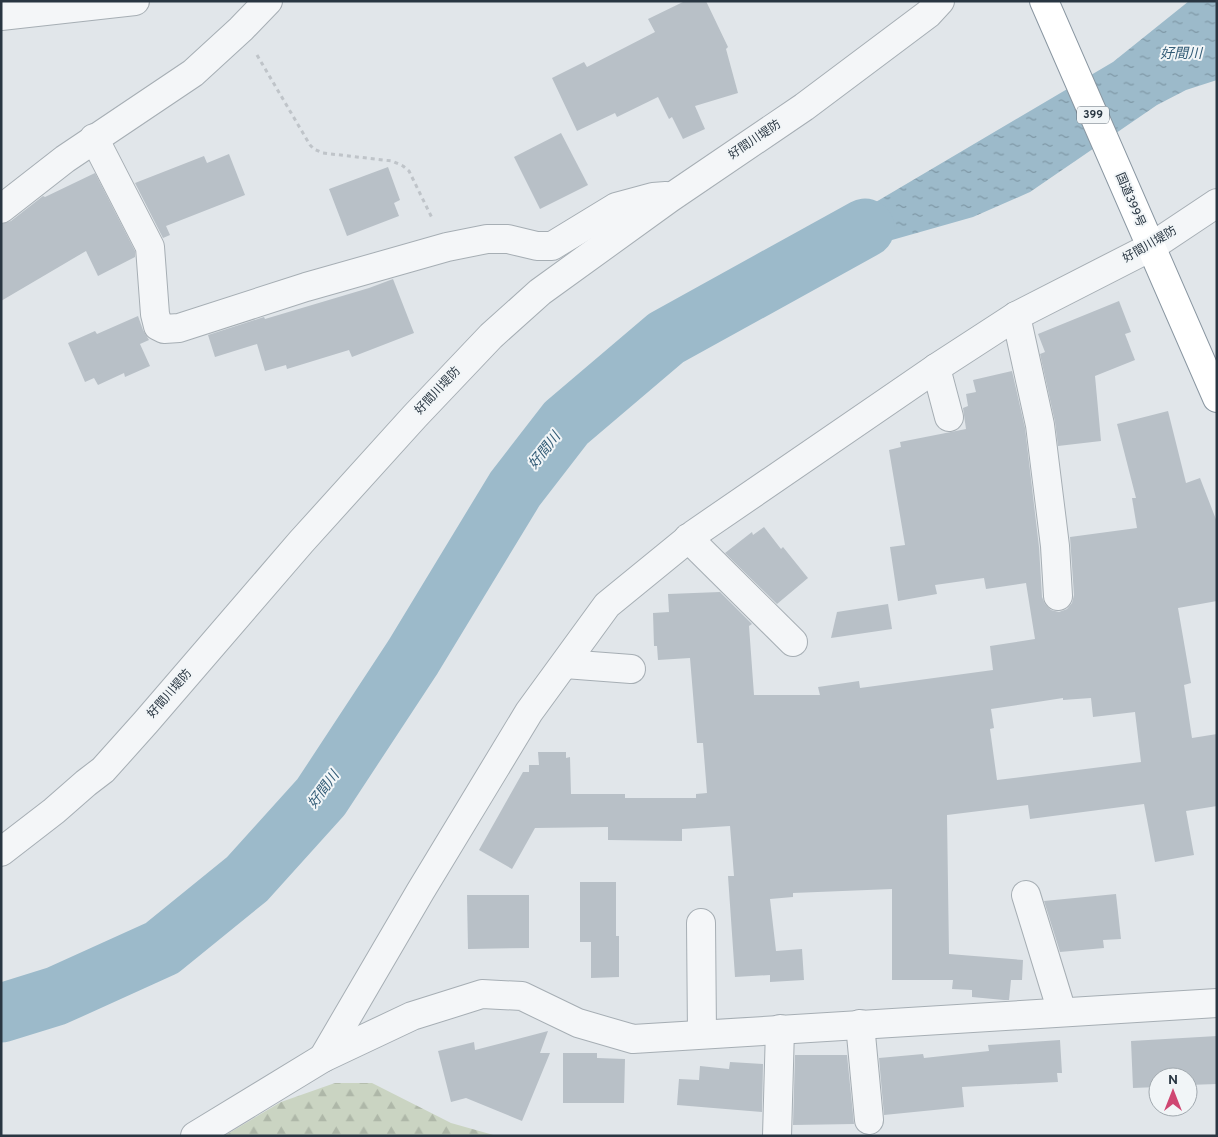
<svg xmlns="http://www.w3.org/2000/svg" width="1218" height="1137" viewBox="0 0 1218 1137" font-family="Overpass,'Noto Sans JP',sans-serif">
  <defs>
    <pattern id="forest-firs" width="22" height="20" patternUnits="userSpaceOnUse" patternTransform="scale(1.25)"><rect width="22" height="20" fill="#cad4c2"/><path d="M5 1l3.5 6h-7zM16 11l3.5 6h-7z" fill="#aeb7a8"/></pattern>
    <pattern id="water-ripples" width="26" height="14" patternUnits="userSpaceOnUse" patternTransform="scale(1.25)"><rect width="26" height="14" fill="#9cbaca"/><path d="M2 4q2-2 4 0t4 0M15 11q2-2 4 0t4 0" fill="none" stroke="#7f98a6"/></pattern>
  </defs>
  <rect width="100%" height="100%" fill="#e1e6ea"/>
  <polygon fill="url(#forest-firs)" points="335,1083 372,1083 451,1123 497,1136 224,1136 281,1102"/>
  <polygon fill="url(#water-ripples)" points="1189,1 1217,1 1217,80 1186,90 1157,105 1030,192 973,217 737,284 1113,62"/>
  <g fill="none" stroke-linecap="round" stroke-linejoin="round">
    <polyline stroke="#9cbaca" stroke-width="59" points="1,1013 56,996 162,948 247,879 321,797 413,657 515,489 566,423 666,338 865,228"/>
  </g>
  <g fill="#b8c0c7" fill-rule="evenodd">
    <polygon points="685,1 706,1 728,47 726,49 738,93 695,106 705,129 683,139 672,117 669,119 658,97 617,117 615,113 577,131 552,78 584,62 587,67 655,32 648,19"/>
    <polygon points="561,133 588,185 540,209 514,157"/>
    <polygon points="229,154 245,195 166,226 170,235 163,238 135,183 204,156 207,163"/>
    <polygon points="388,167 400,200 394,203 399,216 347,236 329,189"/>
    <polygon points="95,173 135,251 135,257 98,276 86,251 1,301 1,224 11,221 43,196 45,197"/>
    <polygon points="393,279 414,333 352,357 349,350 287,369 286,365 265,371 257,344 215,357 208,335 264,317 265,319 369,288"/>
    <polygon points="1119,301 1131,332 1125,334 1135,360 1095,376 1101,441 1058,446 1055,422 1040,354 1045,352 1038,334"/>
    <polygon points="138,316 143,330 149,340 140,344 150,366 125,377 124,373 98,385 94,378 85,382 68,343 95,331 97,334"/>
    <path d="M 1012,371 L 1025,428 L 1039,547 L 1042,597 L 1045,604 L 1051,610 L 1059,612 L 1067,609 L 1072,603 L 1074,595 L 1070,537 L 1137,528 L 1132,498 L 1136,498 L 1117,424 L 1168,411 L 1186,483 L 1200,478 L 1217,522 L 1217,601 L 1178,608 L 1191,683 L 1184,685 L 1192,738 L 1217,734 L 1217,806 L 1186,811 L 1194,855 L 1155,862 L 1144,804 L 1030,819 L 1028,805 L 947,815 L 949,954 L 1023,960 L 1022,980 L 1011,980 L 1009,1000 L 1004,1000 L 972,997 L 972,990 L 952,989 L 953,980 L 892,980 L 892,889 L 793,893 L 793,897 L 770,899 L 776,951 L 802,949 L 804,980 L 770,982 L 770,975 L 735,977 L 728,876 L 734,876 L 730,826 L 682,829 L 682,841 L 608,840 L 608,827 L 535,828 L 512,869 L 479,850 L 523,772 L 529,772 L 529,765 L 539,765 L 538,752 L 566,752 L 566,758 L 570,757 L 571,794 L 625,794 L 625,798 L 696,798 L 696,794 L 707,793 L 703,743 L 697,743 L 690,658 L 658,660 L 657,646 L 654,646 L 653,613 L 669,612 L 668,594 L 720,592 L 752,624 L 749,626 L 754,695 L 820,695 L 818,687 L 859,681 L 860,688 L 993,670 L 990,646 L 1035,639 L 1026,583 L 986,589 L 984,578 L 935,585 L 937,594 L 898,601 L 890,547 L 905,545 L 889,450 L 901,447 L 900,442 L 966,429 L 963,408 L 968,406 L 966,394 L 976,392 L 973,380 ZM 1063,698 L 1063,700 L 1091,698 L 1093,717 L 1135,712 L 1141,762 L 997,780 L 990,729 L 994,728 L 991,709 Z"/>
    <polygon points="764,527 781,549 783,547 808,578 777,604 725,553 752,532 753,535"/>
    <polygon points="888,604 892,629 831,638 837,612"/>
    <polygon points="580,882 616,882 616,936 619,936 619,977 591,978 591,942 580,942"/>
    <polygon points="1116,894 1121,939 1103,940 1104,948 1060,952 1044,901"/>
    <polygon points="467,895 529,895 529,948 468,949"/>
    <polygon points="548,1031 540,1053 550,1053 522,1121 466,1098 451,1102 438,1051 474,1042 475,1050"/>
    <polygon points="1217,1036 1217,1084 1188,1085 1188,1077 1158,1077 1158,1087 1133,1088 1131,1041"/>
    <polygon points="1060,1040 1062,1073 1057,1073 1058,1082 962,1087 964,1107 884,1115 879,1058 923,1054 924,1058 989,1051 988,1045"/>
    <polygon points="563,1053 597,1053 597,1058 625,1059 624,1103 563,1103"/>
    <polygon points="795,1055 847,1055 854,1124 793,1125"/>
    <polygon points="730,1062 763,1064 762,1112 677,1105 679,1079 699,1080 700,1066 729,1069"/>
  </g>
  <g fill="none" stroke-linecap="round" stroke-linejoin="round">
    <g stroke="#a6aeb4" stroke-width="30">
      <g id="minor">
        <polyline points="1,16 135,1"/>
        <polyline points="94,138 150,247 155,314 158,326 164,329 179,328 306,287 447,247 487,239 508,239 537,246 552,246 616,207 653,197 666,196"/>
        <polyline points="1,209 65,159 193,73 241,29 268,1"/>
        <polyline points="1016,316 1040,425 1055,546 1058,596"/>
        <polyline points="936,368 949,417"/>
        <polyline points="688,538 793,642"/>
        <polyline points="565,664 631,669"/>
        <polyline points="1,852 54,811 86,783 103,770 146,722 301,542 415,416 491,336 540,292 670,198 804,107 928,14 940,1"/>
        <polyline points="1026,895 1062,1012"/>
        <polyline points="701,923 702,1034"/>
        <polyline points="860,1024 869,1120"/>
        <polyline points="323,1058 420,892 529,712 607,605 694,534 936,368 1016,316 1151,247 1217,203"/>
        <polyline points="195,1136 323,1058 412,1016 482,994 522,996 578,1023 633,1039 1217,1003"/>
        <polyline points="777,1136 780,1029"/>
      </g>
    </g>
    <g stroke="#8996a1" stroke-width="30">
      <polyline id="highway" points="1044,1 1217,398"/>
    </g>
    <polyline stroke="#bfc4c9" stroke-width="3" stroke-dasharray="4 4" stroke-linecap="butt" points="257,55 310,145 314,149 323,153 392,161 403,166 409,171 433,220"/>
    <use href="#minor" stroke="#f4f6f8" stroke-width="28"/>
    <use href="#highway" stroke="#fff" stroke-width="28"/>
  </g>
  <g text-anchor="middle" dominant-baseline="central" stroke-width="4" stroke-linejoin="round" paint-order="stroke">
    <rect fill="#f1f5f7" stroke="#656f78" stroke-width="1" x="1077" y="106.5" width="32" height="17" rx="4"/>
    <g font-size="11" font-weight="bold" fill="#293642">
      <text x="1093" y="115">399</text>
    </g>
    <g font-size="12" fill="#293642" stroke="#f1f5f7">
      <text transform="translate(755 140) rotate(-34)">好間川堤防</text>
      <text transform="translate(1130 200) rotate(67)">国道399号</text>
      <text transform="translate(1150 245) rotate(-30)">好間川堤防</text>
      <text transform="translate(438 391) rotate(-47)">好間川堤防</text>
      <text transform="translate(170 694) rotate(-49)">好間川堤防</text>
    </g>
    <g font-size="14" font-style="italic" fill="#335c76" stroke="#f1f5f7">
      <text x="1181" y="54">好間川</text>
      <text transform="translate(545 451) rotate(-52)">好間川</text>
      <text transform="translate(324 790) rotate(-54)">好間川</text>
    </g>
  </g>
  <rect width="1218" height="1137" fill="none" stroke="#293642" stroke-width="5"/>
  <g transform="translate(1173 1092)"><circle r="24" fill="#f1f5f7" stroke="#a1a9af"/>
  <path d="M0-4L9 19L0 12L-9 19Z" fill="#cf4772"/>
  <text y="-8" font-size="14" font-weight="bold" text-anchor="middle" fill="#293642">N</text>
  </g>
</svg>
